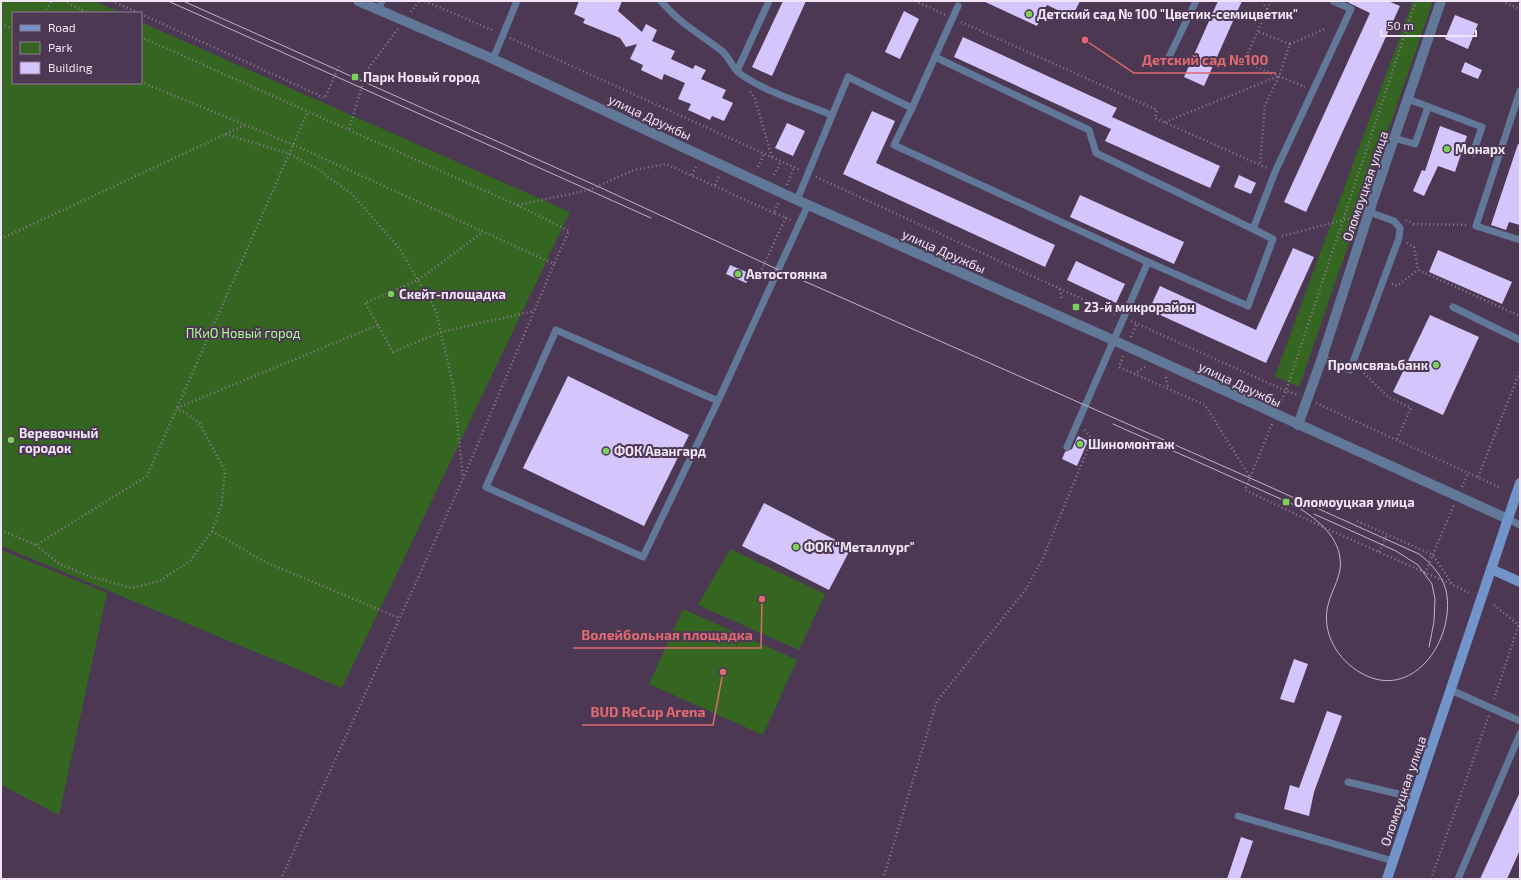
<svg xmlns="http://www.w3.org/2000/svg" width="1521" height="880" viewBox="0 0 1521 880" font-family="'Exo 2',sans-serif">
  <rect width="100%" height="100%" fill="#4d3854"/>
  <g fill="#346521">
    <polygon points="1,1 94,1 121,13 13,13 13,83 141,83 141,22 570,212 342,688 1,546"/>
    <polygon points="1413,1 1433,1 1299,387 1275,376"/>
    <polygon points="730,549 825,594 799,650 698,605"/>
    <polygon points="1,550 107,593 59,815 1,785"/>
    <polygon points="683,609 797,660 763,735 649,684"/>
  </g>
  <g fill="#d5c5fd">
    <polygon points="579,1 622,1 618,11 642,32 646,24 657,30 652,41 675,51 671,59 693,69 695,65 706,70 701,79 726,90 722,98 733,103 724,121 712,116 710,120 688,110 691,104 678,99 685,83 664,74 662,80 641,70 643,65 630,59 637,44 626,47 620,38 583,23 585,19 574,14"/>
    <polygon points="783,1 806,1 772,76 752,67"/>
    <polygon points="983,1 1080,1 1072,17 1047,5 1037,26"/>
    <polygon points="1218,1 1242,1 1204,86 1184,77"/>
    <polygon points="1345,1 1388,1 1400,6 1306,212 1284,202 1370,13"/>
    <polygon points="904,11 919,19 900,59 885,52"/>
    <polygon points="1455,15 1478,24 1468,49 1445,39"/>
    <polygon points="963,37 1117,108 1112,117 1220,166 1210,188 1105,141 1111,129 954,57"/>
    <polygon points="1465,62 1482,70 1478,79 1461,72"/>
    <polygon points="872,111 895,121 876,163 1055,245 1045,267 843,174"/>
    <polygon points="787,123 805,131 793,156 775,148"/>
    <polygon points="1440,126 1467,136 1455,172 1438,166 1424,196 1413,191 1422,170 1425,171"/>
    <polygon points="1518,144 1520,145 1520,225 1509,222 1506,230 1491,225"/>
    <polygon points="1239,175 1256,183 1251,194 1234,187"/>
    <polygon points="1080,195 1184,242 1174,264 1070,217"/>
    <polygon points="1293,248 1314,257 1266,363 1149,310 1160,286 1256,330"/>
    <polygon points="1438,250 1512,282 1502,304 1429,272"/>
    <polygon points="1076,261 1125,284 1116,303 1067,280"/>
    <polygon points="730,265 751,274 746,283 726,274"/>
    <polygon points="1430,315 1479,337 1443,415 1393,392"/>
    <polygon points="568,376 689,435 644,526 523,468"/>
    <polygon points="1078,436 1088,441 1077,466 1062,459 1065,452 1072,449"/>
    <polygon points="764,503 851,548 829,590 742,546"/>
    <polygon points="1294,659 1308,664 1294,703 1280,699"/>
    <polygon points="1327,711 1342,716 1314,792 1309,816 1284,809 1290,785 1299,788"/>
    <polygon points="1520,792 1520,850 1507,879 1480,879"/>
    <polygon points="1241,837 1253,841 1240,879 1227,879"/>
  </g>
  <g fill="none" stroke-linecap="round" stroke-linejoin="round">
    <g stroke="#8d7b92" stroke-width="2.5" stroke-dasharray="1 3" stroke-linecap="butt">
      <polyline points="64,1 88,13"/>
      <polyline points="112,1 139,13"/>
      <polyline points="425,1 494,31"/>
      <polyline points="915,1 946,15"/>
      <polyline points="1263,1 1267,11"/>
      <polyline points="1271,1 1244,62 1305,87"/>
      <polyline points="1502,1 1520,9"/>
      <polyline points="411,12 419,1"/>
      <polyline points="44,13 52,1"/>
      <polyline points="141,14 325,98 339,66"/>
      <polyline points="961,22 1157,110 1155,118 1267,168"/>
      <polyline points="1,24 13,29"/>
      <polyline points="1259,32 1290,44 1279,76 1265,105 1260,165"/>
      <polyline points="141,37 517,205 569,231 554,264"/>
      <polyline points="510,38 800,170"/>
      <polyline points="1290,44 1325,29"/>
      <polyline points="141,82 294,145 554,264 463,479 281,879"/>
      <polyline points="750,92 754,96 772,157"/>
      <polyline points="1165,122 1279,76"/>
      <polyline points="349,129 367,70 398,29"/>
      <polyline points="225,134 290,154 318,169 353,195 399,248 436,311 453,384 463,478"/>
      <polyline points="758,167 764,154"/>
      <polyline points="692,175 697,165"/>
      <polyline points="774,175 781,161"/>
      <polyline points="816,177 1115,314"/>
      <polyline points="715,185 719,176"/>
      <polyline points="787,185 794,167"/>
      <polyline points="778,203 774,213 791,220"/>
      <polyline points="518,205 589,190 634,170 666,164 774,213"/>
      <polyline points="1406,220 1414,224 1468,225"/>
      <polyline points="1282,236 1343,220 1356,218"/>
      <polyline points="1,239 245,125"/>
      <polyline points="1407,243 1414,247 1418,270 1520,316"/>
      <polyline points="765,279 760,273 786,217"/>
      <polyline points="1392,284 1397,286 1418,270"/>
      <polyline points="1060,289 1062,300"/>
      <polyline points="1084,310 1093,303"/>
      <polyline points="1131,321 1286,391 1416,1"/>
      <polyline points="378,325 365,303 418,280 483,232"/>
      <polyline points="1131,337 1137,323"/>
      <polyline points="1123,356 1119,367 1205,405 1250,477"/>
      <polyline points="1364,373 1388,397 1411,408 1397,439"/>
      <polyline points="1134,374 1145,367"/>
      <polyline points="1166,377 1168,388"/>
      <polyline points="1316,403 1501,488"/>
      <polyline points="1280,404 1286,391 1298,395"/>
      <polyline points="177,408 378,325 393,352 441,332 534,311"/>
      <polyline points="1272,424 1245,490 1325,528 1453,585"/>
      <polyline points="1478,477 1520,371"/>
      <polyline points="1462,487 1468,473"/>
      <polyline points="1357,521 1433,555 1453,585 1470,593"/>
      <polyline points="1,530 36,545 147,476 308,111"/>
      <polyline points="212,531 263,561 399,618"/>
      <polyline points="36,545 59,564 89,576 132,588 160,581 190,561 212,531 222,503 225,471 200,424 186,413 177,409"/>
      <polyline points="1379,552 1387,534"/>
      <polyline points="1425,573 1454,505"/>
      <polyline points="1494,605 1520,626"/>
      <polyline points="1494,699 1520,621"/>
      <polyline points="883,879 937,701 1026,589 1042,560 1092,439 1084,429"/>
      <polyline points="1431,879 1489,715"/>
    </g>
    <g stroke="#617899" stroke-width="7">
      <path d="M 661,1 C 679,23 700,34 722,51 C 729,57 732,67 739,73 C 765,92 801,102 831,115"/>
      <polyline points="378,10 382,1"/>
      <polyline points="935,57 1089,130 1096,153 1253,229"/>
      <polyline points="493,59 517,1"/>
      <polyline points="1168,59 1196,1"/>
      <polyline points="737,71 769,1"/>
      <polyline points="1520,91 1476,226 1520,240"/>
      <polyline points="1408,99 1482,127 1473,153"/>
      <polyline points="912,108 958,6"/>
      <polyline points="1394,138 1415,144 1428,107"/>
      <polyline points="797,200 848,77 912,108 894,145 1148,262 1067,447"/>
      <polyline points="1148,262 1248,306 1273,239 1253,229 1275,172 1351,9 1333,1"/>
      <polyline points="1453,307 1520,340"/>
      <polyline points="1322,358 1350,370 1399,238 1400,228 1394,221 1369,212"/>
      <polyline points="718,401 643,557 486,487 556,330 718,401 808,205"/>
      <polyline points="1508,519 1520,525"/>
      <polyline points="1451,690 1520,721"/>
      <polyline points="1348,782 1415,798"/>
      <polyline points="1238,816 1393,861"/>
      <polyline points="1458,879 1520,734"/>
    </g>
    <g stroke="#617899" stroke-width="10">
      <polyline points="358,1 493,59 797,200 1113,340 1508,519"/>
      <polyline points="1298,425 1322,358 1369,212 1441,1"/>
    </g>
    <g stroke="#7195ca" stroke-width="10">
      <polyline points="1491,569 1520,582"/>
      <polyline points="1387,879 1520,483"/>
    </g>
    <g stroke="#c2b3c7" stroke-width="1">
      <polyline points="168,1 651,218"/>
      <path d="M 183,1 L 597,186 L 779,270 L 1250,478 L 1419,554 C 1432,564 1445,578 1447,596 C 1453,642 1412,702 1361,673 C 1338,660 1321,633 1328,605 C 1332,589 1343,574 1340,558 C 1337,534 1315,518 1296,506"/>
      <polyline points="1113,424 1301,508"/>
      <polyline points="1314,514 1396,551 1418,565 1432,584 1435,599 1434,622 1429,647"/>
    </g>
  </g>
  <g fill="#79d157" stroke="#4d3854" stroke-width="1.5">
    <circle cx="1029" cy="14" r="4"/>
    <rect x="351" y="73" width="8" height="8" rx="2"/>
    <circle cx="1447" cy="149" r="4"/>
    <circle cx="738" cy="274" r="4"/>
    <circle cx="391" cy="294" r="4"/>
    <rect x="1072" y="303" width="8" height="8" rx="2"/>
    <circle cx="1436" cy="365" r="4"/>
    <circle cx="11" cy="440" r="4"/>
    <circle cx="1080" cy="444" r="4"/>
    <circle cx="606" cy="451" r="4"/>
    <rect x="1282" y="498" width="8" height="8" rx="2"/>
    <circle cx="796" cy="547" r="4"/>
  </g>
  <g text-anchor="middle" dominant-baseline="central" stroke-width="4" stroke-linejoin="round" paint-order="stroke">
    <g font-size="13" font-weight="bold" fill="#f1e4f5" stroke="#4d3854" text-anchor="start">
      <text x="1037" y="14">Детский сад № 100 "Цветик-семицветик"</text>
      <text x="363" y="77">Парк Новый город</text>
      <text x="1455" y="149">Монарх</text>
      <text x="746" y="274">Автостоянка</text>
      <text x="399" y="294">Скейт-площадка</text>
      <text x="1084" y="307">23-й микрорайон</text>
      <text x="1428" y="365" text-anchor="end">Промсвязьбанк</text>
      <text x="19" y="433">Веревочный<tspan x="19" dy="15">городок</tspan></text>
      <text x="1088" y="444">Шиномонтаж</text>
      <text x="614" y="451">ФОК Авангард</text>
      <text x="1294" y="502">Оломоуцкая улица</text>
      <text x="804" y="547">ФОК "Металлург"</text>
    </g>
    <g font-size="13" fill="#f1e4f5" stroke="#4d3854">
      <text transform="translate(650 117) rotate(25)">улица Дружбы</text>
      <text transform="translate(1365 186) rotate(-71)">Оломоуцкая улица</text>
      <text transform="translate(944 251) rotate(24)">улица Дружбы</text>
      <text transform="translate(1240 384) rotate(25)">улица Дружбы</text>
      <text transform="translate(1403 791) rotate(-71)">Оломоуцкая улица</text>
    </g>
    <g font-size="13" fill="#abfb8f" stroke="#4d3854">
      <text x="243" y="333">ПКиО Новый город</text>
    </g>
  </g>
  <path fill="none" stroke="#df6a70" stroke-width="1.5" d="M1085 40L1134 73H1276M762 599L761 648H573M723 672L713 725H582"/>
  <g fill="#df6a70" stroke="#4d3854" stroke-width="1.5">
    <circle cx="1085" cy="40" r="4"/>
    <circle cx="762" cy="599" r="4"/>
    <circle cx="723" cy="672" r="4"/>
  </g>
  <g font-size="14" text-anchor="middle" font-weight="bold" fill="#df6a70" stroke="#4d3854" stroke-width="4" stroke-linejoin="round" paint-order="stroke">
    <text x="1205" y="65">Детский сад №100</text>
    <text x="667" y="640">Волейбольная площадка</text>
    <text x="648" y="717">BUD ReCup Arena</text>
  </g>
  <rect width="1521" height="880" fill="none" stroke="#f1e4f5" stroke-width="4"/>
  <rect x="12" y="12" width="130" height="72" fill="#4d3854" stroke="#8f7d94"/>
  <rect x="20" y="25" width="20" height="6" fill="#7195ca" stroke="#8f7d94"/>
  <text x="48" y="32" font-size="12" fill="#f1e4f5">Road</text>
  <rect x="20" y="42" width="20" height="12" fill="#346521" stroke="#8f7d94"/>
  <text x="48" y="52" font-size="12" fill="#f1e4f5">Park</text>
  <rect x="20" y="62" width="20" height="12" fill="#d5c5fd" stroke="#8f7d94"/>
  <text x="48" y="72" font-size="12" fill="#f1e4f5">Building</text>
  <path d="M1381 30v6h95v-6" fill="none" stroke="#f1e4f5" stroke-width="2"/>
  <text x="1387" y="30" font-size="12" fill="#f1e4f5" stroke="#4d3854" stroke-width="3" paint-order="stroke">50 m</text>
</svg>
